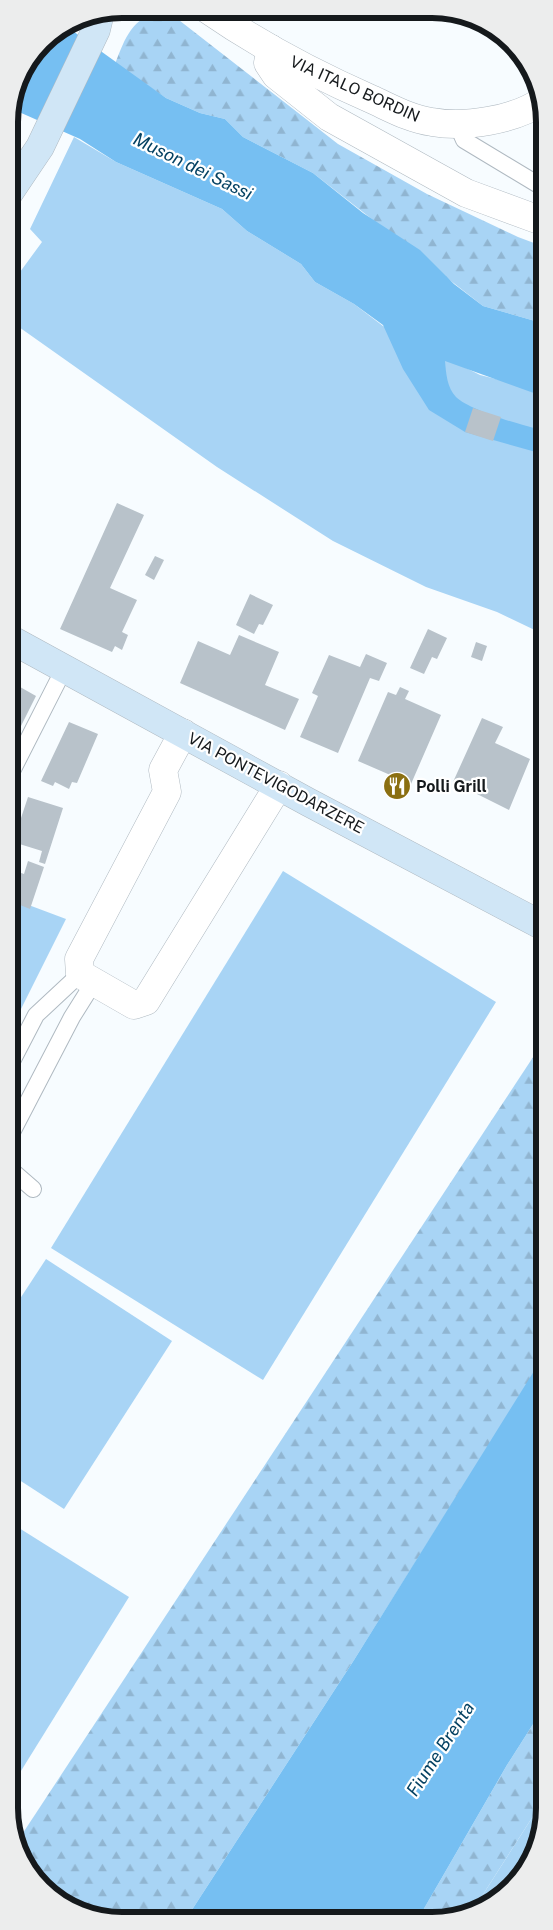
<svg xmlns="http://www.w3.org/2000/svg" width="553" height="1930" viewBox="0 0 553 1930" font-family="'Public Sans',sans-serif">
  <defs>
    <pattern id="forest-firs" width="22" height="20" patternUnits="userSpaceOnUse" patternTransform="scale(1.25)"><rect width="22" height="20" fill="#a8d4f5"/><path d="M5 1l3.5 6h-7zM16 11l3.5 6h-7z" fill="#90b5d1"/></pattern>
  </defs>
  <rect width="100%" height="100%" fill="#f7fcff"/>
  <g fill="#a8d4f5">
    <polygon points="74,137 116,162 222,209 247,231 301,264 315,282 354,304 383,326 480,375 508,382 542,396 543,634 497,612 426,587 333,541 217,467 9,320 9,287 42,242 30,229"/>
    <polygon points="283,871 496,1002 263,1380 51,1248"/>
    <polygon points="10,898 66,919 11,1029 10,1028"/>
    <polygon points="46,1259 172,1341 64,1509 10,1474 10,1314"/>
    <polygon points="11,1523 129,1597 11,1787"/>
    <polygon points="544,1799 544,1816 517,1883 475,1907"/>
  </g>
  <g fill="url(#forest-firs)">
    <path d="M 161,10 L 175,17 L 338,144 L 427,194 L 518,237 L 542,246 L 542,323 L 483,306 L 313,173 L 243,137 L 225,119 L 200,113 L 166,98 L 115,64 C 126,36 131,20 161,10 Z"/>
    <polygon points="543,1042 544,1355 541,1362 354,1660 186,1919 99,1919 41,1888 17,1842"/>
    <polygon points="544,1707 544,1799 475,1907 454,1919 418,1919 507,1765"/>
  </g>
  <g fill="#76bff2">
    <path d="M 63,27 L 70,29 L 166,98 L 200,113 L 225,119 L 243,137 L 313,173 L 363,213 L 420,250 L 454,284 L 483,306 L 542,323 L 542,396 L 445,361 C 446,373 447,388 456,397 C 469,410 523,426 543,430 L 543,454 L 465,432 L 429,410 L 403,369 L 383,325 L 354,304 L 315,282 L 301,264 L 247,231 L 222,209 L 116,162 L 80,139 L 10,108 C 19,70 30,49 63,27 Z"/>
    <polygon points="544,1355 544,1707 507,1765 418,1919 186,1919 354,1660"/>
  </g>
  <g fill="#b8c2ca">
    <polygon points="473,408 501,417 493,441 465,432"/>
    <polygon points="117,503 144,515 110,588 137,600 122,632 128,635 122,650 115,646 112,652 60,629"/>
    <polygon points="155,556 164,560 154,580 145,575"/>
    <polygon points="250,594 273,605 263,625 259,624 254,634 236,625"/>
    <polygon points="428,629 447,638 437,659 432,657 424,674 410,668"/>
    <polygon points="239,635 279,652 265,685 299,699 285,730 180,683 198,641 230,655"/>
    <polygon points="476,642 487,646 482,661 471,657"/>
    <polygon points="366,654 387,663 379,681 370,678 338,753 300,737 318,696 312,693 329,655 360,667"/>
    <polygon points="13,683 36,696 10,748 10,689"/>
    <polygon points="400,687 409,691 405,699 441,715 411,784 358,761 388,692 396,695"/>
    <polygon points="482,718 503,727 495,743 530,759 509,810 453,782"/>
    <polygon points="69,722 98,734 77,783 72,782 69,789 55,782 53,786 41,781"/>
    <polygon points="28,797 63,808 45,864 39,862 42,851 13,842"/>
    <polygon points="28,861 44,867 30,909 10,901 10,869 24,874"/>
  </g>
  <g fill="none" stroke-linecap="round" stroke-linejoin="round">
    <g stroke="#afb9c1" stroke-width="18">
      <g id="lane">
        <polyline points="457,124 464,140 542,187"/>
        <polyline points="10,775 64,669"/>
        <polyline points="10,1065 36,1015 80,974"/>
        <polyline points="10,1136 72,1017 94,982"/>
        <polyline points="10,1169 33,1189"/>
      </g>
    </g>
    <g stroke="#afb9c1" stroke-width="29">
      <g id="street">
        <path d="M 207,9 C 259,45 314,74 371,99 C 391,108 410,119 432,122 C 464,128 515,120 542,101"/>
        <polyline points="271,49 268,63 276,75 329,117 466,193 542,221"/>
        <polyline points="183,733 163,770 167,792 79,959 80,974 134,1005 146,1001 279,785"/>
      </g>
    </g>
    <g stroke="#afb9c1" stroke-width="29">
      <g id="secondary">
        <polyline points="9,193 40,147 96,30 100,13"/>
        <polyline points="10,639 308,802 543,926"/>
      </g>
    </g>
    <use href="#lane" stroke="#fff" stroke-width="16"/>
    <use href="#street" stroke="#fff" stroke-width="28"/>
    <use href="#secondary" stroke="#d0e6f6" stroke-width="28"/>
  </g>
  <defs>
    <g id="restaurant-disc" transform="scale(1.4375)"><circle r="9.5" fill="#8b6f11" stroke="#fff"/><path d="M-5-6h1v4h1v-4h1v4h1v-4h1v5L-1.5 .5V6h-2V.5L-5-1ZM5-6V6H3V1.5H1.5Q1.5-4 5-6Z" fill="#fff"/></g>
  </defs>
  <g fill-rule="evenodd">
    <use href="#restaurant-disc" x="397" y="786"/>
  </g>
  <g text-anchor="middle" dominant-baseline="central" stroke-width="4.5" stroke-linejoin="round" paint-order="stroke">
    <g font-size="16" fill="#15191c" stroke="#fff">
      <text transform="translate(355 89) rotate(24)">VIA ITALO BORDIN</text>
      <text transform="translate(276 783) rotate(28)">VIA PONTEVIGODARZERE</text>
    </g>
    <g font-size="16" font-weight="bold" fill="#15191c" stroke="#fff" text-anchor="start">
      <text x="416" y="786">Polli Grill</text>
    </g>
    <g font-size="18" font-style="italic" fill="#054263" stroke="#fff">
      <text transform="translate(193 166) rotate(26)">Muson dei Sassi</text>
      <text transform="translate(440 1749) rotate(-57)">Fiume Brenta</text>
    </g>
  </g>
  <path d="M0 0H553V1930H0ZM122 18H432A104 104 0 0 1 536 122V1808A104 104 0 0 1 432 1912H122A104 104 0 0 1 18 1808V122A104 104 0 0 1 122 18Z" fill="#eceded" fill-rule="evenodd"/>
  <path fill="none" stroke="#15191c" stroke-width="6" d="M122 18H432A104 104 0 0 1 536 122V1808A104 104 0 0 1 432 1912H122A104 104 0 0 1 18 1808V122A104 104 0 0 1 122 18Z"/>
</svg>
